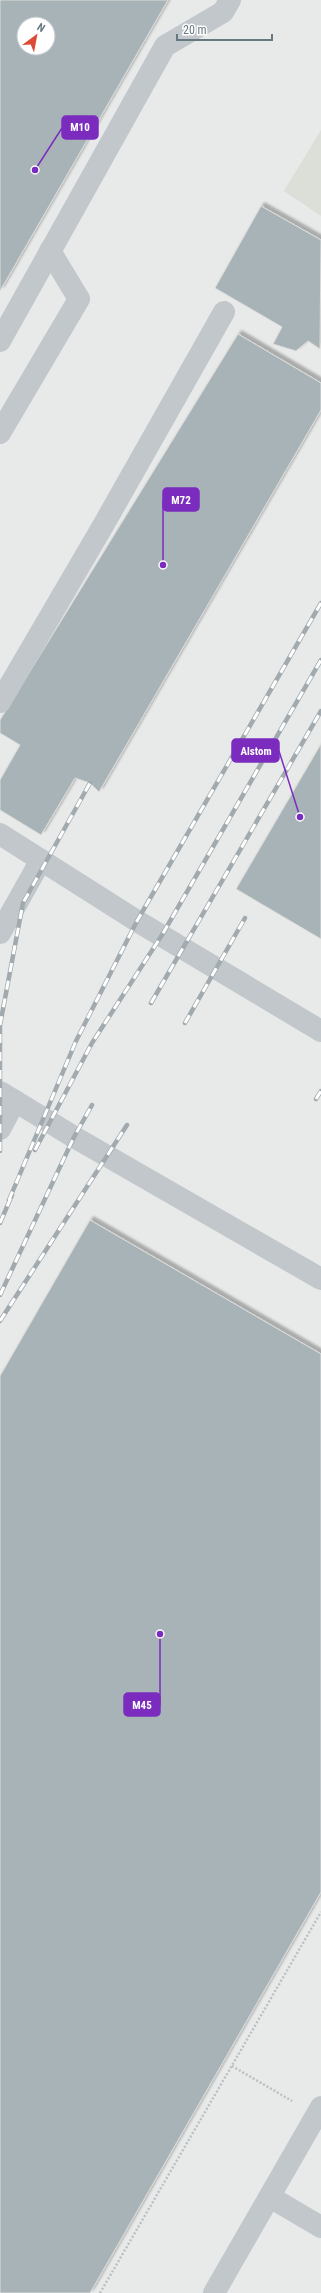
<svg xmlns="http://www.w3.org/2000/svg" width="321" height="2293" viewBox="0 0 321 2293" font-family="'Roboto Condensed',sans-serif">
  <defs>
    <filter id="shadow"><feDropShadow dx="3.5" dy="-3.5" stdDeviation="1" flood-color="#0004"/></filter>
  </defs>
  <rect width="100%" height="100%" fill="#fafaf8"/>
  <path fill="#e8eae9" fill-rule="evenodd" d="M 0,0 L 321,0 L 321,2293 L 0,2293 ZM 24,24 L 48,24 L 48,48 L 24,48 Z"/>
  <polygon fill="#dbdfd7" points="321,130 321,216 284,191"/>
  <g fill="#a8b3b7" stroke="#dcdcda" fill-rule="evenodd" filter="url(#shadow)">
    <path d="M 0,0 L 168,0 L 0,291 ZM 24,24 L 48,24 L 48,48 L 24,48 Z"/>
    <polygon points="261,206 321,240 320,349 308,341 296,351 273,344 282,327 215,288"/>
    <polygon points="238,334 321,383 321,410 99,792 90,783 75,778 41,835 0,810 0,780 20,745 0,733 0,720"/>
    <polygon points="321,744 321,939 236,889"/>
    <polygon points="90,1220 321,1354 321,1892 90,2293 0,2293 0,1376"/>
  </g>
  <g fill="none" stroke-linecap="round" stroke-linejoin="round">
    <g stroke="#bcc0c2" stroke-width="2.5" stroke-dasharray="2 2" stroke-linecap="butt">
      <polyline points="232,2066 292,2101"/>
      <polyline points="100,2293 321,1912"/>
    </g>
    <g stroke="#c1c7ca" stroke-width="22">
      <polyline points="0,341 165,46 223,12 230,0"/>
      <polyline points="0,433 79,299 50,251"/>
      <polyline points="0,702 104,524 224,312"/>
      <polyline points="0,834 137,921 321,1031"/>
      <polyline points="0,933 41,860"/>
      <polyline points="0,1092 74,1137 321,1279"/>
      <polyline points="0,1129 15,1101"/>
      <polyline points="270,2197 321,2227"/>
      <polyline points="214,2293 321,2107"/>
    </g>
    <g stroke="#a1aaae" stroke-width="4.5">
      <g id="rail">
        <polyline points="151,1003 321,711"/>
        <polyline points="185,1023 245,918"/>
        <polyline points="316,1099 321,1091"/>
        <polyline points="35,1150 92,1043 162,935 321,660"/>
        <polyline points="0,1151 0,1025 23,903 90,783"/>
        <polyline points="9,1200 76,1041 137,921 321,603"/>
        <polyline points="0,1223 12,1195"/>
        <polyline points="0,1295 74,1137 92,1105"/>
        <polyline points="0,1321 127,1125"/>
      </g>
    </g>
    <use href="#rail" stroke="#fff" stroke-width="3" stroke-dasharray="9" stroke-linecap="butt"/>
  </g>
  <path fill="none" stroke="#7b2cbf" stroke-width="1.5" d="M35 170L62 128M163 565L163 500M300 817L279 751M160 1634L160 1705"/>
  <g fill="#7b2cbf" stroke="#fff" stroke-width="1.5">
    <circle cx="35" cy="170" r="4"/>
    <circle cx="163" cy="565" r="4"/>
    <circle cx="300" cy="817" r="4"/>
    <circle cx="160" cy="1634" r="4"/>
  </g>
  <g fill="#7b2cbf" stroke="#7b2cbf" stroke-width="1.5">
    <rect x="62" y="116" width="36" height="23" rx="4"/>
    <rect x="163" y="488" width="36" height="23" rx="4"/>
    <rect x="232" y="739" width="47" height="23" rx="4"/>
    <rect x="124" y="1693" width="36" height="23" rx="4"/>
  </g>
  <g font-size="11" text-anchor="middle" font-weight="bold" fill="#fff">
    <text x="80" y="131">M10</text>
    <text x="181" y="504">M72</text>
    <text x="256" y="755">Alstom</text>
    <text x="142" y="1709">M45</text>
  </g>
  <g transform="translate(36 36) rotate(32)"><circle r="19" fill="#ffffff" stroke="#c2c9cd"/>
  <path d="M0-3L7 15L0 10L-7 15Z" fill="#dc4b36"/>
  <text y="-6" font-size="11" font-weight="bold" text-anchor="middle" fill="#667982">N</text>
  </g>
  <path d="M177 34v6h95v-6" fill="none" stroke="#667982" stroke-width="2"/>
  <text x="183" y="34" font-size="12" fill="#667982" stroke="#ffffff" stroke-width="3" paint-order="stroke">20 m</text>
</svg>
